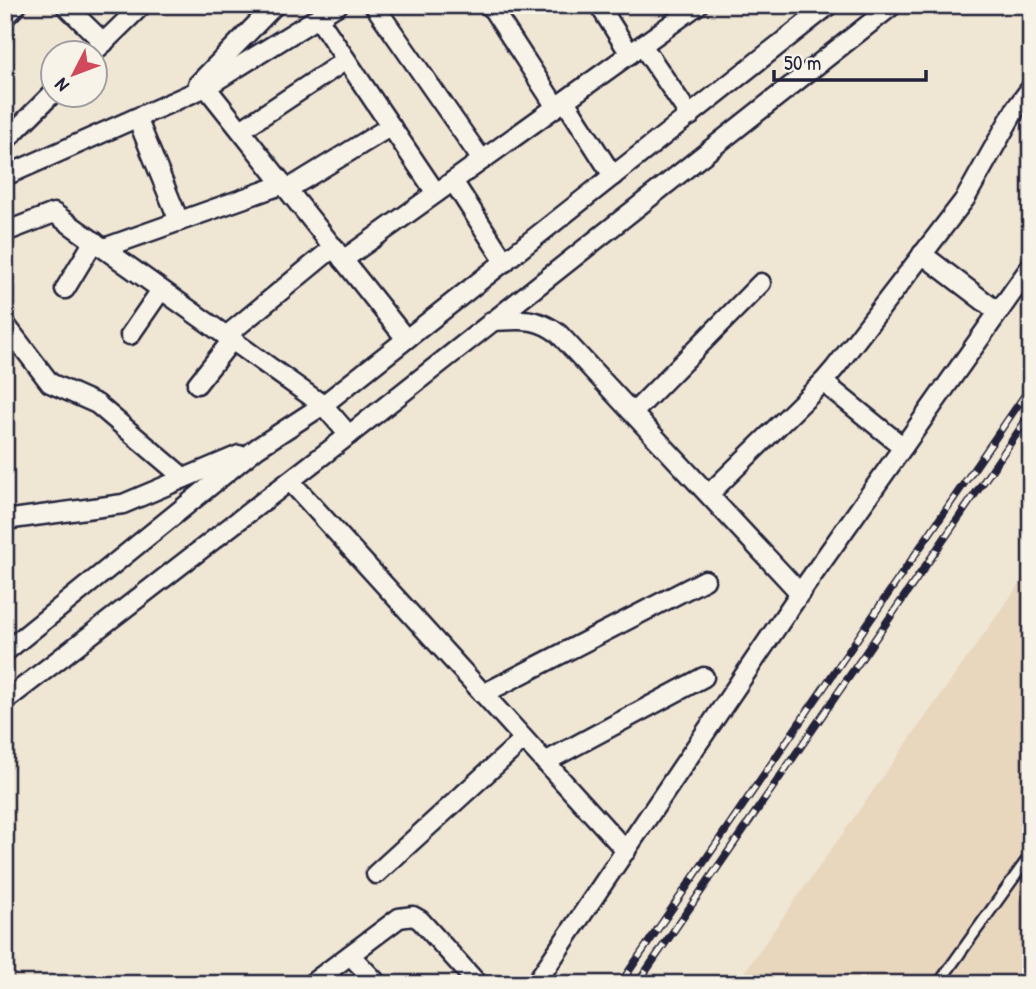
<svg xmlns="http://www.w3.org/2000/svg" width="1036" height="989" viewBox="0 0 1036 989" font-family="'Patrick Hand',sans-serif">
  <rect width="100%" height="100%" fill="#f0e6d4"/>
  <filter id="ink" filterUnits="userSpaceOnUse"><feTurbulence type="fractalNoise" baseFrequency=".0143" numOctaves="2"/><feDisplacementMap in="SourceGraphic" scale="14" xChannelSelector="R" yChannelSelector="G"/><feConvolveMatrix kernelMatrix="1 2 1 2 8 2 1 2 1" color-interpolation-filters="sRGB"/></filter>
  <g filter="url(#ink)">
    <polygon fill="#e8d6bd" points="1031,568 1031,984 736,984"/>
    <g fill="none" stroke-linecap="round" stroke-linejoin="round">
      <g stroke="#22223b" stroke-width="14">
        <polyline id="lane" points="938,984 1031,854"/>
      </g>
      <g stroke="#22223b" stroke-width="23">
        <g id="street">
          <polyline points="65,5 104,43"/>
          <polyline points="374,5 482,160"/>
          <polyline points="490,5 556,107"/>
          <polyline points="599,5 630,54"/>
          <polyline points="5,17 17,5"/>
          <polyline points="318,18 436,193"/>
          <polyline points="642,45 690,116"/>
          <polyline points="94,52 142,5"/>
          <polyline points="198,84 275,5"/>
          <polyline points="206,87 406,339"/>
          <polyline points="565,101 613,176"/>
          <polyline points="137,118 179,221"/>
          <polyline points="241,130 346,60"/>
          <polyline points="5,141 52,94"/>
          <polyline points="5,176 206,87 338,5"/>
          <polyline points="453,181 505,262"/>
          <polyline points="288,189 391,126"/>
          <polyline points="5,232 54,213 323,405 349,435"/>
          <polyline points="104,248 284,184"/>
          <polyline points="922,254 998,312"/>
          <polyline points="343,260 698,5"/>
          <polyline points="65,289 94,241"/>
          <path d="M 492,321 C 520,320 536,316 559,334 L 800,593"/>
          <polyline points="5,324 50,383 97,404 184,478"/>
          <polyline points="130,335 161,290"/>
          <polyline points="226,336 334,247"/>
          <polyline points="823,382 903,447"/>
          <polyline points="197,384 232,340"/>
          <polyline points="634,412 761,283"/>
          <polyline points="290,481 626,851"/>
          <polyline points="709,494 823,382 835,368 965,199 1016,108 1031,88"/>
          <polyline points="5,520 123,504 239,455"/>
          <polyline points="5,652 257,448 323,405 829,5"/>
          <polyline points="483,694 705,580"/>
          <polyline points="5,701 349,435 893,5"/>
          <polyline points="545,762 704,677"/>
          <polyline points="376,874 524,739"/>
          <polyline points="350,955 378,984"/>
          <polyline points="311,984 399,918 413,916 420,920 478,984"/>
          <polyline points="535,984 800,593 1031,266"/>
        </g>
      </g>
      <use href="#lane" stroke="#f7f3e8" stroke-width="9"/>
      <use href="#street" stroke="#f7f3e8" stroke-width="18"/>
      <g stroke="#22223b" stroke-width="8">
        <g id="rail">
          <polyline points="620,984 1031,386"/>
          <polyline points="637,984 1031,413"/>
        </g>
      </g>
      <use href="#rail" stroke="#f7f3e8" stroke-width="5" stroke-dasharray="16" stroke-linecap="butt"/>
    </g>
  </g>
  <rect width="1036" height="989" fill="none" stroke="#f7f3e8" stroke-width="28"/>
  <rect x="14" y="14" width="1008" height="961" fill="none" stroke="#22223b" stroke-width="2.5" filter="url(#ink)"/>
  <g transform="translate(74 74) rotate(228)"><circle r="33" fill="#f7f3e8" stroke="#a29fa3" stroke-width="2"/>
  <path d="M0-5L12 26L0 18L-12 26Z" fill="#d1495b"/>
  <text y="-10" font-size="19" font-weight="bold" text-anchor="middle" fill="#22223b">N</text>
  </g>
  <path d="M774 70v10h152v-10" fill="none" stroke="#22223b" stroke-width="3.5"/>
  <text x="784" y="70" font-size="21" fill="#22223b" stroke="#f7f3e8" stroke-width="5" paint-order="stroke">50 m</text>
</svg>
